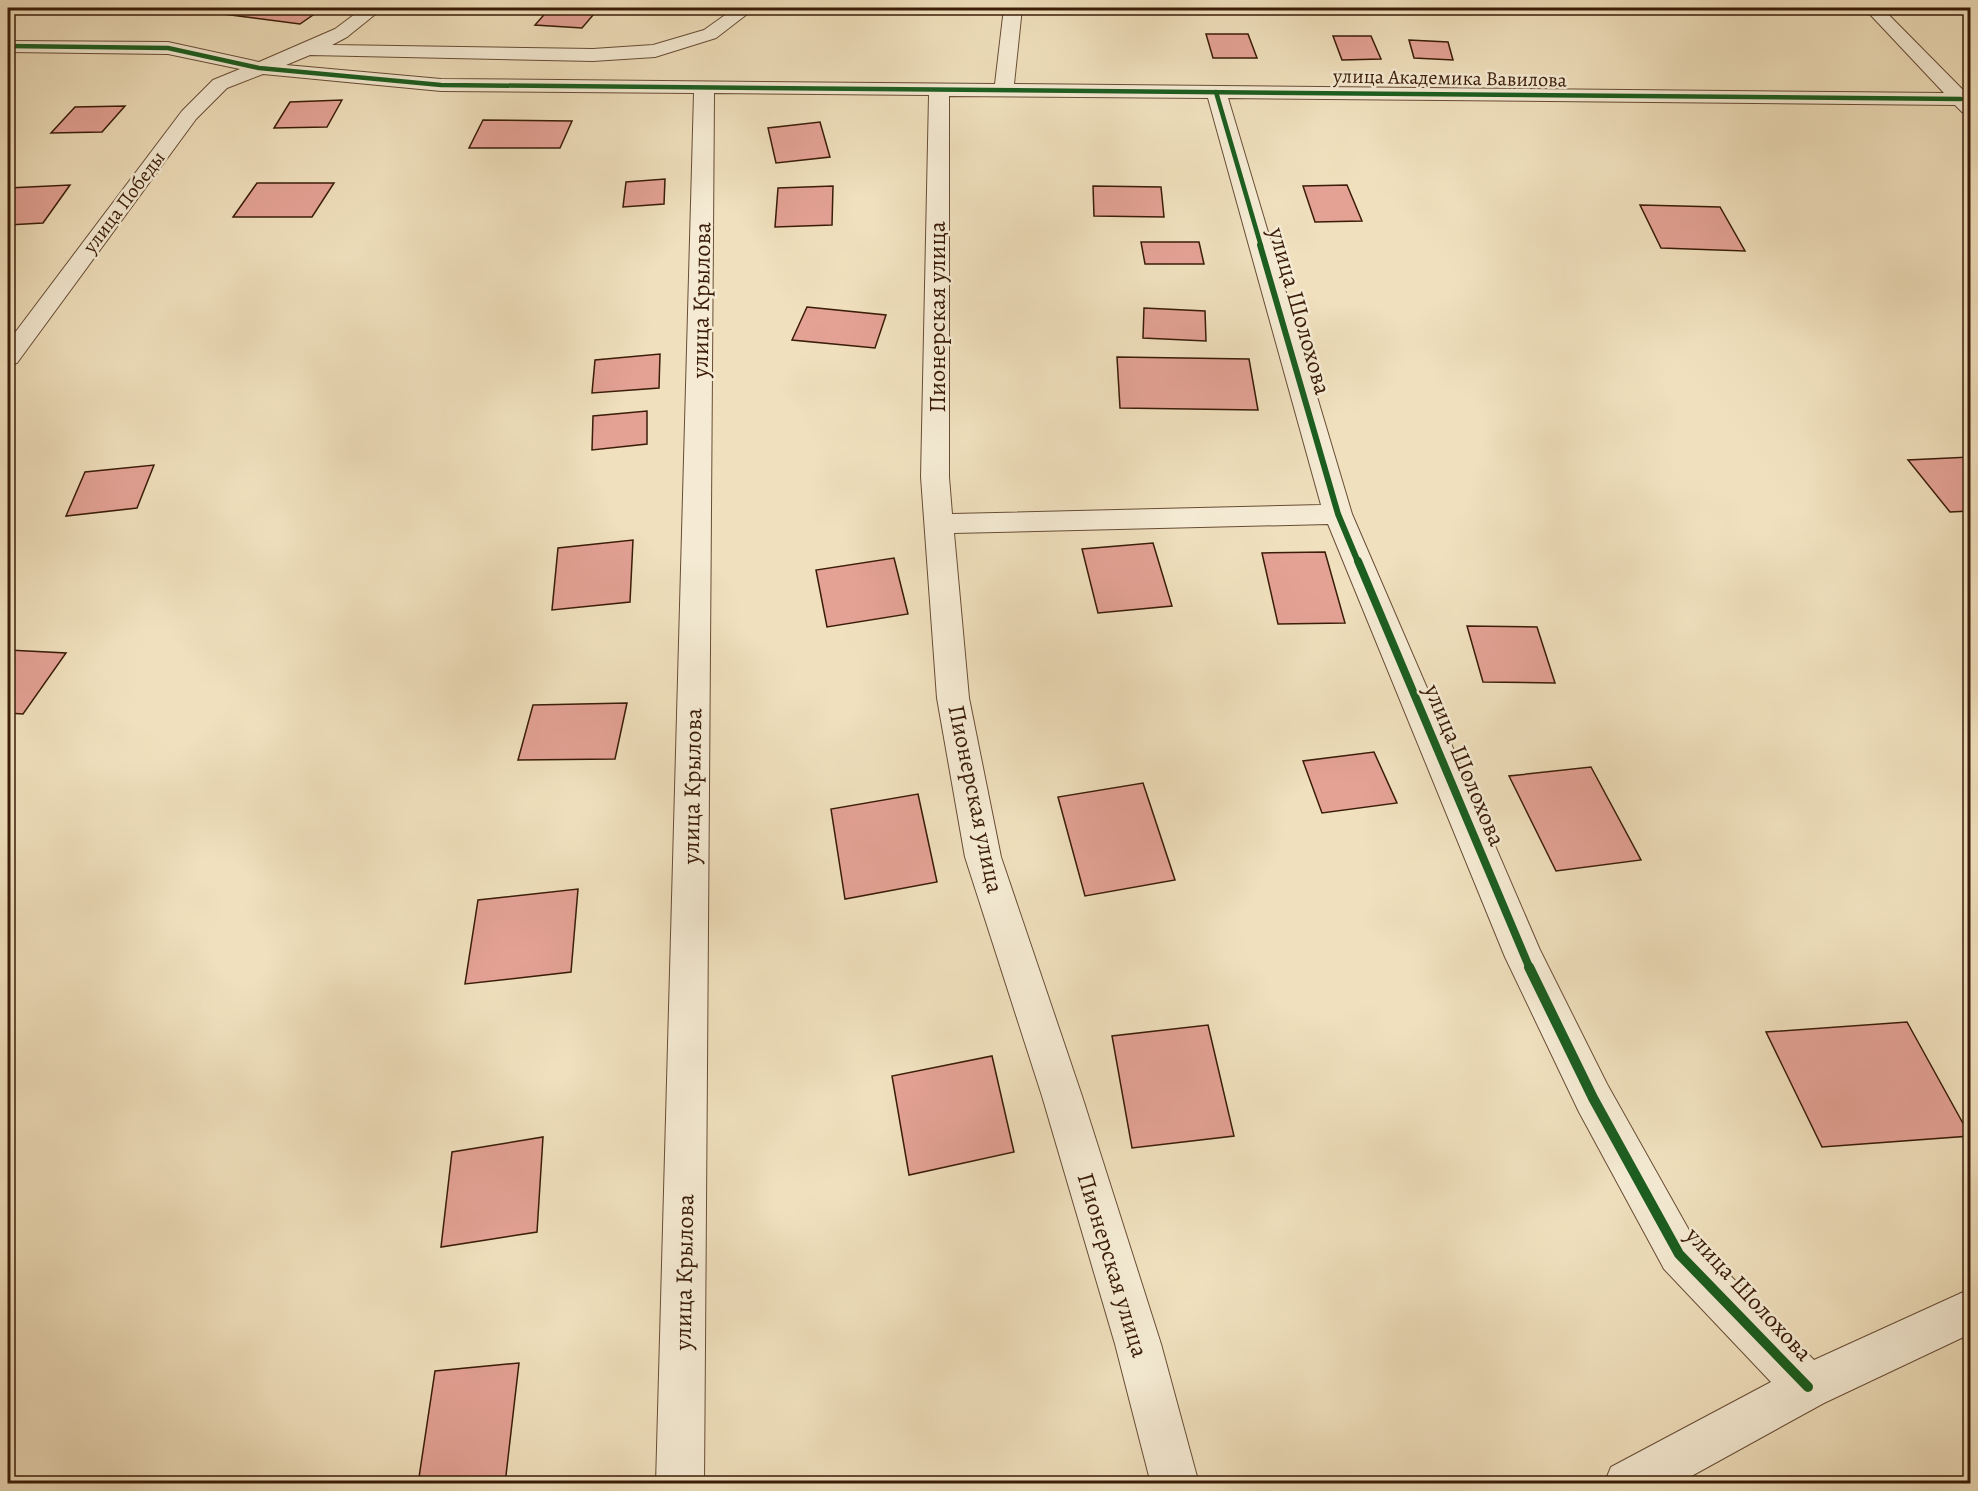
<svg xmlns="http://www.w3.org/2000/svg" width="1978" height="1491" viewBox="0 0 1978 1491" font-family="Alegreya,serif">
  <rect width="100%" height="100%" fill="#f0e0bd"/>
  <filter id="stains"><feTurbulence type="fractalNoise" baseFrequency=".00333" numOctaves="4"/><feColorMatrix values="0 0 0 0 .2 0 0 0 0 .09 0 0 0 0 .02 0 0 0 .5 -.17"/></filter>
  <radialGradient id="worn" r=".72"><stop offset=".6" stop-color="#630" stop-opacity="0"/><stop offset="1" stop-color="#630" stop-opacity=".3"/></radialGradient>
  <g fill="#e4a295" stroke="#3a1c08" stroke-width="1.5">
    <polygon points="213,8 323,8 300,24 207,12"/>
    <polygon points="550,8 599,8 582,28 535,25"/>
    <polygon points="1206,34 1248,34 1257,58 1213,58"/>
    <polygon points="1333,36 1371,36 1381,59 1342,60"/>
    <polygon points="1409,40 1448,42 1453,60 1414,58"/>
    <polygon points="342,100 327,127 274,128 290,102"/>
    <polygon points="125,106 102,132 51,133 75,107"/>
    <polygon points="483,120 572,121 560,148 469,148"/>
    <polygon points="820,122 830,157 776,163 768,128"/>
    <polygon points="665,179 664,204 623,207 626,182"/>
    <polygon points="257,183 334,183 312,217 233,217"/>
    <polygon points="70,185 43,223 8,225 8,188"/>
    <polygon points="1347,185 1362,221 1315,222 1303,186"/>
    <polygon points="833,186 832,225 775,227 778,188"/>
    <polygon points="1093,186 1161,187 1164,217 1094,216"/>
    <polygon points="1640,205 1720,207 1745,251 1661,248"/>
    <polygon points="1141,242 1199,242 1204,264 1145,264"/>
    <polygon points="807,307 886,315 875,348 792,340"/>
    <polygon points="1144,308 1205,311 1206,341 1143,338"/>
    <polygon points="660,354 659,388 592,393 595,360"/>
    <polygon points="1117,357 1249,359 1258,410 1120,408"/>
    <polygon points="647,411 647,444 592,450 593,416"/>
    <polygon points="1970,457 1970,511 1950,512 1908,460"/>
    <polygon points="154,465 137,508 66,516 85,472"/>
    <polygon points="633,540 630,602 552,610 558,548"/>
    <polygon points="1153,543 1172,606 1098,613 1082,549"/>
    <polygon points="1325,552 1345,623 1278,624 1262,553"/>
    <polygon points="894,558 908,614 827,627 816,570"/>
    <polygon points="1467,626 1537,627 1555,683 1483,682"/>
    <polygon points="8,650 66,653 23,714 8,713"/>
    <polygon points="627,703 615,759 518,760 533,705"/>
    <polygon points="1374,752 1397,803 1322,813 1303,761"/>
    <polygon points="1591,767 1641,860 1556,871 1509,776"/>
    <polygon points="1143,783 1175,880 1085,896 1058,797"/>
    <polygon points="918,794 937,882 845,899 831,809"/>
    <polygon points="578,889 571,972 465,984 478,900"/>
    <polygon points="1907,1022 1970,1136 1822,1147 1766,1032"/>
    <polygon points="1208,1025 1234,1136 1132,1148 1112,1036"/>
    <polygon points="992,1056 1014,1152 909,1175 892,1076"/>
    <polygon points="543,1137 537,1232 441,1247 452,1152"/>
    <polygon points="519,1363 505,1484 418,1484 435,1371"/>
  </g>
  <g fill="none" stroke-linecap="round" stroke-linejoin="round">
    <g stroke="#684d35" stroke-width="2">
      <path id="minor" d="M 363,8 L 383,8 L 347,37 L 332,45 L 593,49 L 653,45 L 704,30 L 735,8 L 755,8 L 716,38 L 655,57 L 593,61 L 310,55 L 286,65 L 441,79 L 995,84 L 1004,8 L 1022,8 L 1014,84 L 1944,93 L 1864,8 L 1882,8 L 1968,95 L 1970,114 L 1962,112 L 1955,105 L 1228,98 L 1352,514 L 1540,950 L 1607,1084 L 1694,1239 L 1814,1360 L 1970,1289 L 1970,1334 L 1824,1403 L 1677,1484 L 1604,1484 L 1611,1467 L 1771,1382 L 1664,1269 L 1579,1112 L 1505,957 L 1328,524 L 954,533 L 969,698 L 1001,857 L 1082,1096 L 1161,1344 L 1199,1484 L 1151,1484 L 1115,1344 L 1042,1096 L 965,857 L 937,698 L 921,477 L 929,95 L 714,93 L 704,1484 L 656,1484 L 694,93 L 441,91 L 263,74 L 227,88 L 196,119 L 17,363 L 8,365 L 8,342 L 182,111 L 213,80 L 240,69 L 168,54 L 8,52 L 8,41 L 168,42 L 259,62 L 335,29 ZM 949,96 L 1208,98 L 1321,505 L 952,514 L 949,477 Z"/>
    </g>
    <use href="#minor" fill="#f5ebd4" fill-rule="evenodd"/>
    <g stroke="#f5ebd4" stroke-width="7">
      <g id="cycleway-far3">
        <polyline points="8,46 168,48 259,68 441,85 1961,99"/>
        <polyline points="1216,92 1261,246"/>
      </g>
    </g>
    <g stroke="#f5ebd4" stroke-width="9">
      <polyline id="cycleway-far2" points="1260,245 1338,514 1358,562"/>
    </g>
    <g stroke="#f5ebd4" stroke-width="11">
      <polyline id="cycleway-far1" points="1358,561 1530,969"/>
    </g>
    <g stroke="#f5ebd4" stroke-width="14">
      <polyline id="cycleway" points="1529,967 1593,1098 1679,1254 1808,1387"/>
    </g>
    <use href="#cycleway-far3" stroke="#1b5e20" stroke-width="4.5"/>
    <use href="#cycleway-far2" stroke="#1b5e20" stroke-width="6"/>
    <use href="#cycleway-far1" stroke="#1b5e20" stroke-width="8"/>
    <use href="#cycleway" stroke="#1b5e20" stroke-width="10"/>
  </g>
  <g text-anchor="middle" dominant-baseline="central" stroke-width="5" stroke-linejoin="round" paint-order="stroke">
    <g font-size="20" fill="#3a1c08" stroke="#f5ebd4">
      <text transform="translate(1450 78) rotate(1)">улица Академика Вавилова</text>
      <text transform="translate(124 202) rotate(-53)">улица Победы</text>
    </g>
    <g font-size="24" fill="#3a1c08" stroke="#f5ebd4">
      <text transform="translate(701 300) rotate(-89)">улица Крылова</text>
      <text transform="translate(1300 311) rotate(74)">улица Шолохова</text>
      <text transform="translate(937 317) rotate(-90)">Пионерская улица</text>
      <text transform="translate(1465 765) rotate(67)">улица Шолохова</text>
      <text transform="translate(692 786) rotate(-89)">улица Крылова</text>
      <text transform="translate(976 799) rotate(78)">Пионерская улица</text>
      <text transform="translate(1113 1265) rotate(73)">Пионерская улица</text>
      <text transform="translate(684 1272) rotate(-89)">улица Крылова</text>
      <text transform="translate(1749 1294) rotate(47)">улица Шолохова</text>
    </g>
  </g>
  <rect width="1978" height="1491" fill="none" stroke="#f0e0bd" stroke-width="30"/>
  <rect x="9" y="9" width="1960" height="1473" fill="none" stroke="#3a1c08" stroke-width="3"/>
  <rect x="15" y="15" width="1948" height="1461" fill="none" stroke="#3a1c08" stroke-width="1.5"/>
  <rect width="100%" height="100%" filter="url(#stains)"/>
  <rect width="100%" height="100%" fill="url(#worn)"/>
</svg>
